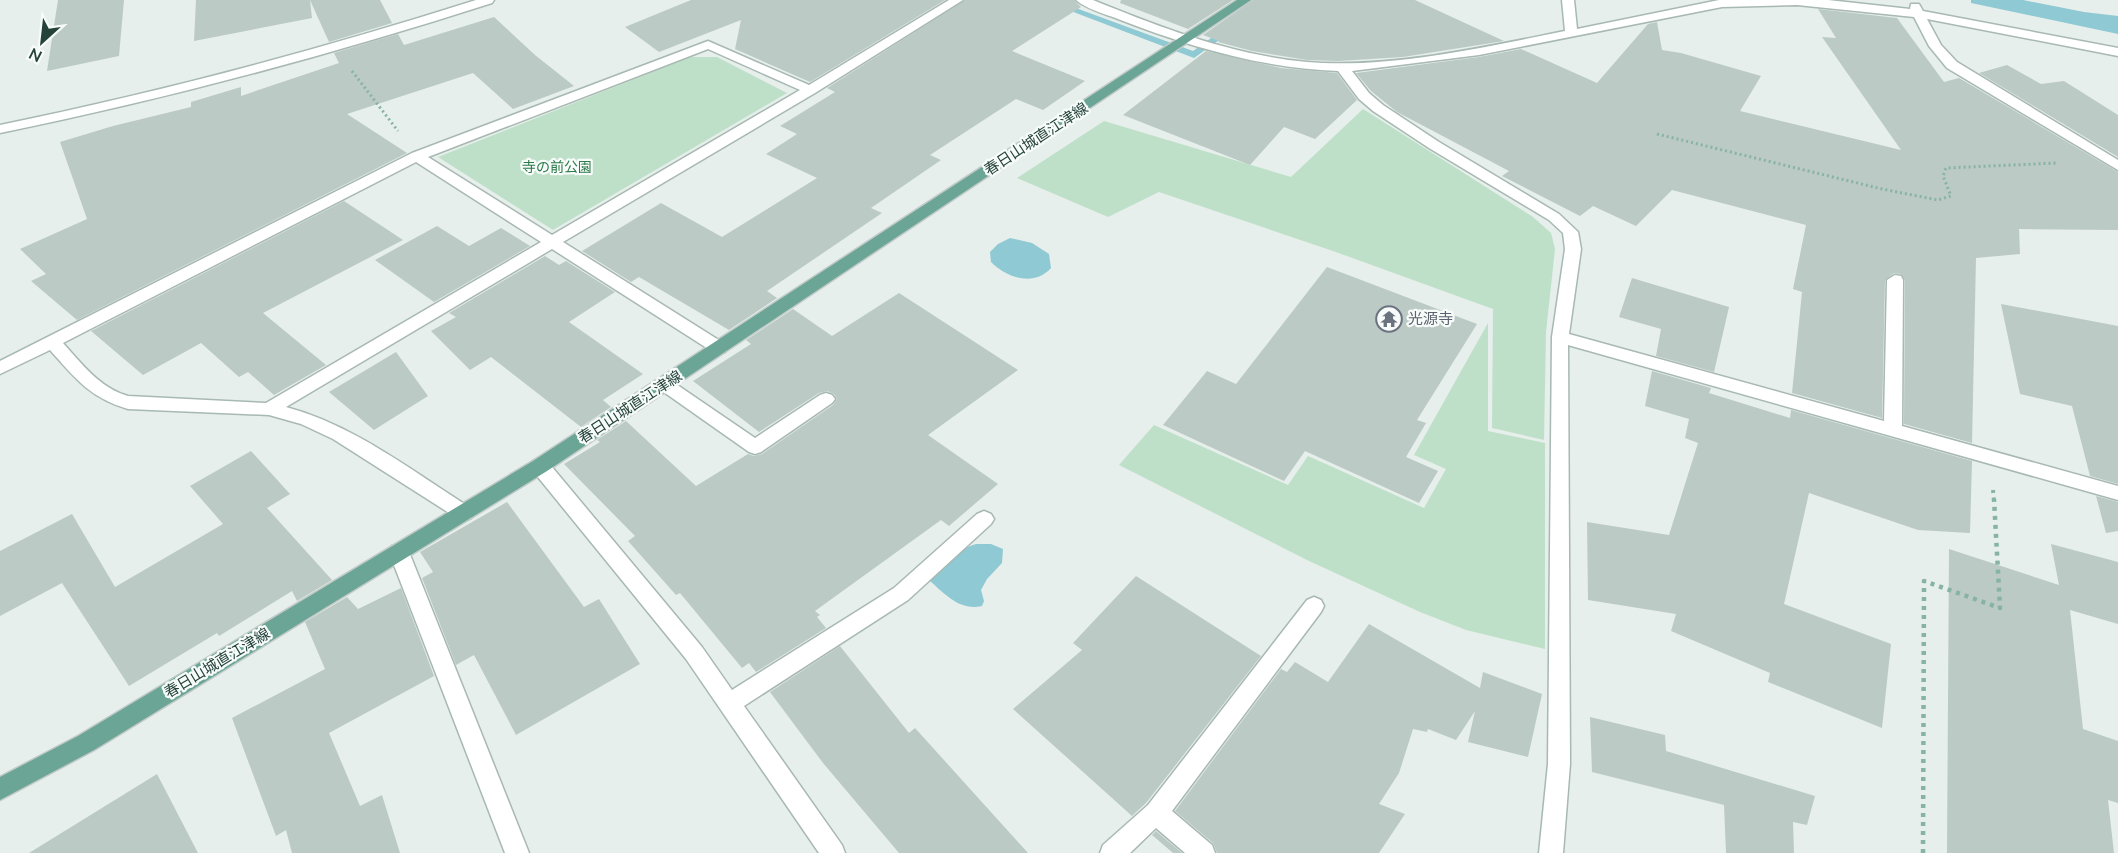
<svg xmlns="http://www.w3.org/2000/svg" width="2118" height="853" viewBox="0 0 2118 853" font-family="'Nunito Sans','Noto Sans JP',sans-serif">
  <rect width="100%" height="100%" fill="#e6efeb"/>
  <g fill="#bfe0c8">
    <polygon points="690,57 717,57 787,93 553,230 438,157"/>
    <polygon points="1363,109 1533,217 1551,233 1555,249 1546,332 1544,440 1492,428 1493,309 1333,251 1159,192 1108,217 1017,178 1104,121 1291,177"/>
    <polygon points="1488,323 1488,431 1545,443 1545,649 1466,630 1420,612 1309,561 1119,465 1154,425 1288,485 1308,456 1424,508 1446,469 1414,455"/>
  </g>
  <g fill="#8ec9d4">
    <polygon points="1971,0 2023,0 2084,12 2118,16 2118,34 1971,3"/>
    <path d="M 1010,238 L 1032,243 L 1049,254 L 1051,268 C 1034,287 1007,278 991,262 L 990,252 L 998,244 Z"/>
    <path d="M 976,544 L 991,544 L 1003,549 L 1002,563 L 987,579 L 981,590 L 984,601 L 982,606 C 960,611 946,595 930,581 C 945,568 955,550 976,544 Z"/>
  </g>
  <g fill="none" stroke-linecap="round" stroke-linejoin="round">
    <polygon fill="#8ec9d4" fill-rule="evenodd" points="1042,0 1054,0 1193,51 1225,28 1233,30 1194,58"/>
  </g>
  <g fill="#bbcac4">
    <polygon points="58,0 124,0 119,56 47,71"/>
    <polygon points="196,0 310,0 312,18 194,41"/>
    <polygon points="310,0 380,0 392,23 329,42"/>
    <polygon points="691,0 945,0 810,82 735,49 741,20 659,52 625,27"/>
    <polygon points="965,0 1074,0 1081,7 1012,51 1085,81 1043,110 1016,99 930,155 941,160 871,208 882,213 767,291 777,298 729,330 639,277 631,282 582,251 661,203 722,237 817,178 766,154 797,134 780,126 835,92 827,88"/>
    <polygon points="1121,0 1233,0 1188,29 1120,3"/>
    <polygon points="1253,0 1415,0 1504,41 1403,57 1338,61 1307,60 1252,51 1218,42 1219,41 1203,35"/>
    <polygon points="1818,9 1897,18 1944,82 1959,78 2118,172 2118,230 2019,229 2020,254 1976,258 1972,443 1904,424 1905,280 1901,274 1894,273 1885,280 1882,418 1792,393 1802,292 1793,289 1806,225 1672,190 1636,226 1593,206 1580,216 1502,176 1509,171 1397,112 1371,91 1356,73 1479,57 1521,49 1597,83 1648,24 1657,22 1662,50 1681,53 1761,76 1740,111 1901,150 1822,37 1836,38"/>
    <polygon points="494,17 535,55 574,86 513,109 473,73 347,114 407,153 77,320 31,281 46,274 20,249 87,219 60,142 113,126 191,107 191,102 241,87 241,96 339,63 334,53 398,34 404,45"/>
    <polygon points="1206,51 1281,68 1337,73 1357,100 1315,139 1284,127 1250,165 1123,115"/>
    <polygon points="2007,65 2041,84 2064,81 2118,115 2118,157 1979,73"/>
    <polygon points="344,201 403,240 263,313 326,365 274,395 248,372 239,377 201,343 143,375 91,331"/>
    <polygon points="437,226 469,246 501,228 530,246 434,302 375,260"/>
    <polygon points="545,256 559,265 566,261 615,292 569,322 643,374 603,400 611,407 581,427 491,357 470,370 431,331 456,317 449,313"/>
    <polygon points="1327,267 1477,324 1417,420 1426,423 1406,457 1438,471 1419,503 1305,451 1284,481 1163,425 1207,371 1236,384"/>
    <polygon points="1632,278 1729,307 1714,372 1656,356 1661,329 1619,317"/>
    <polygon points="899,293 1018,370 928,435 998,484 949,526 941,520 815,611 820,615 817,617 826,628 756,672 749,663 742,668 680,593 676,595 628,541 635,536 564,464 600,442 597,440 626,421 696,486 748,454 754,456 762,454 833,405 837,399 834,394 827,391 819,393 759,432 693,381 751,344 746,340 793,309 832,336"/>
    <polygon points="2001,304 2118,326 2118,484 2090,476 2072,406 2020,394"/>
    <polygon points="396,352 428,396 374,430 329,392"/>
    <polygon points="1652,371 1711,388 1709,393 1790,418 1791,410 1972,461 1970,533 1918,530 1809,493 1784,604 1891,644 1882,728 1768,682 1770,673 1671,631 1676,614 1588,600 1587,522 1669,535 1698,443 1685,438 1689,419 1645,406"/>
    <polygon points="251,451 290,494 267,508 332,580 297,601 292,591 219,636 217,633 129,686 62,583 0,616 0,551 72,514 115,587 223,524 190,486"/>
    <polygon points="2096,496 2118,502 2118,531 2106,533"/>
    <polygon points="507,502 584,607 599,599 640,664 516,735 474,655 456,665 422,578 433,572 420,552"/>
    <polygon points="2051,544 2118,562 2118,624 2070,610 2083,729 2118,741 2118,803 2108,800 2114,853 1947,853 1949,549 2059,585"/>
    <polygon points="1136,576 1261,656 1146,803 1132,816 1013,709 1082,650 1073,643"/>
    <polygon points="401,588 434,676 329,733 360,806 382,795 400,853 292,853 286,830 276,836 232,718 325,669 305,622 347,597 358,609"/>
    <polygon points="1369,624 1480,688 1483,672 1542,694 1528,757 1468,742 1475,711 1456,740 1428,729 1427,732 1413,729 1399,773 1379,804 1405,814 1379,853 1217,853 1213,843 1175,811 1281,669 1287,672 1295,662 1328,682"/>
    <polygon points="840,646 909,733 915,728 1028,853 899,853 823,763 770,692"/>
    <polygon points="1590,717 1665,735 1666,751 1815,796 1807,825 1793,822 1794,853 1726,853 1724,805 1592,772"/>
    <polygon points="157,774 198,853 29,853"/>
    <polygon points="1156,831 1182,853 1173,853 1152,835"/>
  </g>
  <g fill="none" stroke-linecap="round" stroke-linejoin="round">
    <g stroke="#a8b8b2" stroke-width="3">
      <g id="minor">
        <path d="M 476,0 L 494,0 L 492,3 C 330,55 167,99 0,133 L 0,125 C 161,92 319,50 476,0 Z"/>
        <path d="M 949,0 L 963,0 L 815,93 L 563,242 L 725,344 L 727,348 L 725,352 L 713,352 L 552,249 L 286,407 C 354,425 412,471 471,508 L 474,513 L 471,518 L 464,521 L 457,518 L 333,439 L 301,424 L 269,415 L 128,409 C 90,398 75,378 50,350 L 0,374 L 0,361 L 412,153 L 708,41 L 809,85 ZM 708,49 L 800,90 L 552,235 L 428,157 ZM 416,162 L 541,242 L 266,403 L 128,396 C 100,388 82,364 63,343 Z"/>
        <path d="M 1076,0 L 1093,0 C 1162,28 1232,55 1307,62 C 1388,69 1485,47 1565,31 L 1562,0 L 1574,0 L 1577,29 L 1719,0 L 1828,0 L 1910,9 L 1911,4 L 1919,4 L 1923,11 L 2118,48 L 2118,56 L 1927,19 L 1941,45 L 1957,62 L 2118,160 L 2118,170 L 1947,68 L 1929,46 L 1914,17 L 1797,5 L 1722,7 L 1479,55 L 1352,71 L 1369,93 L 1383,105 L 1439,142 L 1559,214 L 1578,232 L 1581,249 L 1569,334 L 1884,421 L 1887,280 L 1895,275 L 1901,276 L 1903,280 L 1902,426 L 2118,486 L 2118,500 L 1568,345 L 1570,764 L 1563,853 L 1539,853 L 1548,764 L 1552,337 L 1565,249 L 1563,233 L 1549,220 L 1429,148 L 1373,111 L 1359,99 L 1338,71 C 1261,68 1190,47 1118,19 C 1105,14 1086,9 1076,0 Z"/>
        <polygon points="664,378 670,380 755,438 820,395 826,393 832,395 835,399 832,403 761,452 755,454 749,452 658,388 655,384 658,380"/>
        <polygon points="540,459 547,461 702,647 732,690 894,588 977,514 984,511 991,514 994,519 991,524 908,600 744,706 842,845 845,853 819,853 686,659 533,471 531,466 533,461"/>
        <polygon points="399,544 406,546 409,552 529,853 505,853 389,552 392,546"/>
        <polygon points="1314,597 1321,600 1324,606 1321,612 1172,811 1212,845 1215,853 1185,853 1156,828 1130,853 1100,853 1103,845 1148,805 1307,600"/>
      </g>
    </g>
    <g stroke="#c2cac8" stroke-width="3">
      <polygon id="major" points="1237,0 1251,0 547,471 94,750 0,800 0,777 78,736 533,461"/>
    </g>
    <g stroke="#86b3a5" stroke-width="3" stroke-dasharray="2 3" stroke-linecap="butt">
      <polyline points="352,71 398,131"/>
      <polyline points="1657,134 1882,189 1938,200 1951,196 1943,176 1946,168 2057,163"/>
    </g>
    <polyline stroke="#86b3a5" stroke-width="4" stroke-dasharray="3 4.5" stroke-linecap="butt" points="1993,490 1994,501"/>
    <polyline stroke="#86b3a5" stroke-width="4.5" stroke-dasharray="4 5" stroke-linecap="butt" points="1923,853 1924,581 2000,608 1994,499"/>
    <use href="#minor" fill="#fff" fill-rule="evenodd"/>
    <use href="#major" fill="#6aa596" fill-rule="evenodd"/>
  </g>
  <defs>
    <g id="temple-ring" transform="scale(1.35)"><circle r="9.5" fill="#f7fbf9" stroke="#6b7280" stroke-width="1.5"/><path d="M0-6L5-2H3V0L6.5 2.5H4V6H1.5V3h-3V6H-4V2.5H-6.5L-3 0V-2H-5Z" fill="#6b7280"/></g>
  </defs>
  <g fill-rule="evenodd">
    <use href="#temple-ring" x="1389" y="319"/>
  </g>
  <g text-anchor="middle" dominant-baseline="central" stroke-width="4.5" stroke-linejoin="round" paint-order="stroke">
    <g font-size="14" fill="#2d7a4b" stroke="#f7fbf9">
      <text x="557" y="167">寺の前公園</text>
    </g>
    <g font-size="15" fill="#24423a" stroke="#f7fbf9">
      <text transform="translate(1036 139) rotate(-33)">春日山城直江津線</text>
      <text transform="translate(630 407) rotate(-33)">春日山城直江津線</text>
      <text transform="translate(217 663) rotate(-31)">春日山城直江津線</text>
    </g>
    <g font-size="15" fill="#5b616d" stroke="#f7fbf9" text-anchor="start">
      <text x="1408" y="319">光源寺</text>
    </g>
  </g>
  <g transform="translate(42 42) rotate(207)" stroke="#f7fbf9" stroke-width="4.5" paint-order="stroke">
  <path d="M0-4.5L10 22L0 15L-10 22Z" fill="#24423a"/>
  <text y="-9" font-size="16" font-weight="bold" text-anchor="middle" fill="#24423a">N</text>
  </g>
</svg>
